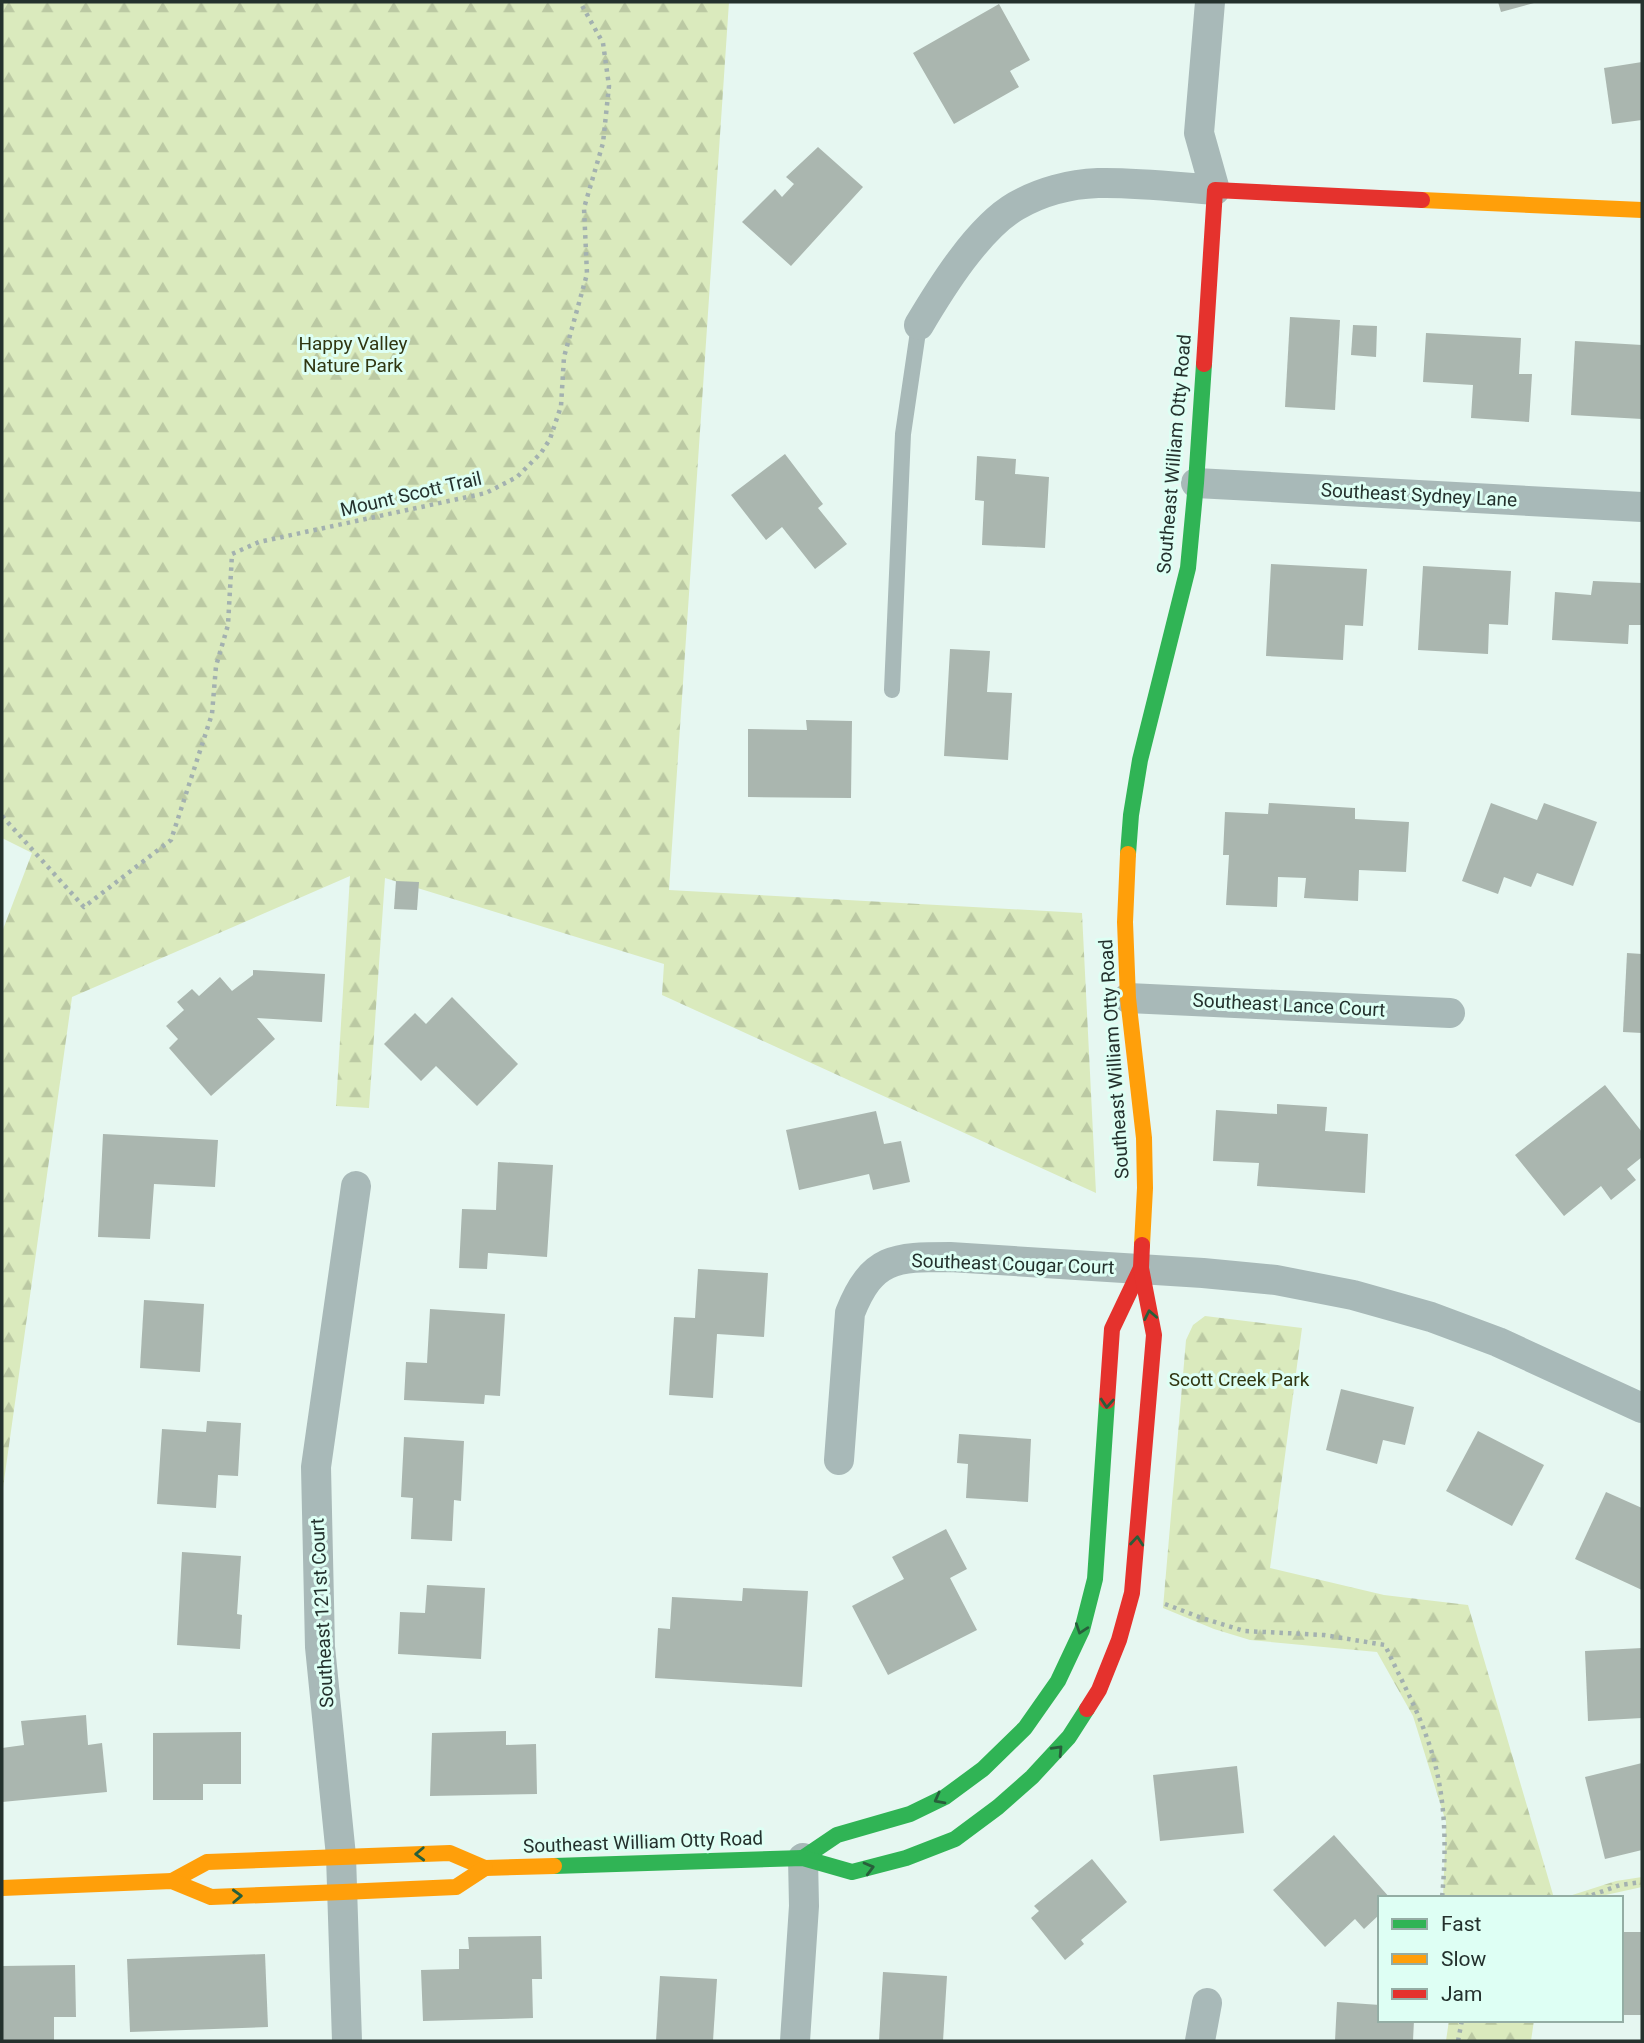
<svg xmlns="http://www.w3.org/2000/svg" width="1644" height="2043" viewBox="0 0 1644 2043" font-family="Roboto,sans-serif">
  <defs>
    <pattern id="forest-firs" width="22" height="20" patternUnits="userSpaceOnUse" patternTransform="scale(1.75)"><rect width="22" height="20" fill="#daeabd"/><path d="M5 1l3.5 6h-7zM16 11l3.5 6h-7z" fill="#bbc9a3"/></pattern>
  </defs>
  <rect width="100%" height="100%" fill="#e6f7f1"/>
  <g fill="url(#forest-firs)">
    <polygon points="2,2 729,2 669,890 1082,913 1096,1193 662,995 664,964 385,878 369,1108 336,1106 350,876 72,997 2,1495 2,932 32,853 2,838"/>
    <polygon points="1205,1316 1302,1328 1270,1568 1384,1595 1468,1605 1554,1898 1443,1898 1446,1822 1413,1716 1377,1652 1250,1640 1214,1629 1163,1608 1186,1340 1193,1325"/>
    <polygon points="1642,1877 1642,1887 1592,1898 1563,1898 1616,1881"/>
    <polygon points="1449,2020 1534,2020 1531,2041 1446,2041"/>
  </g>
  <g fill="#aab6af">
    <polygon points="1498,2 1534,2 1534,3 1501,12"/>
    <polygon points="999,4 1030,60 1010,71 1019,87 954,124 913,53"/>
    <polygon points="1642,62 1642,120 1612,124 1604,68"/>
    <polygon points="818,147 863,187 791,266 742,222 775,189 782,197 794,184 786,177"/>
    <polygon points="1290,317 1340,320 1335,410 1285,407"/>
    <polygon points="1353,325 1377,326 1376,357 1351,355"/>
    <polygon points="1426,333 1521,338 1519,374 1532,374 1529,422 1471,418 1473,385 1423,382"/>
    <polygon points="1575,341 1642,345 1642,419 1571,415"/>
    <polygon points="785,454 823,504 818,508 847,544 815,569 782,527 766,540 731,495"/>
    <polygon points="977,456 1016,459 1015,474 1049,477 1045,548 982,545 984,501 975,500"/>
    <polygon points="1271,564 1367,569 1363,626 1345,625 1343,660 1266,656"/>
    <polygon points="1423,566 1511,571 1508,625 1489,624 1488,654 1418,650"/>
    <polygon points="1593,581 1642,583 1642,625 1629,625 1628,644 1552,640 1555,592 1591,595"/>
    <polygon points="950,649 990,651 987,692 1012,693 1008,760 944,756"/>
    <polygon points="806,720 852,721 851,798 748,797 748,729 807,730"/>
    <polygon points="1269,803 1355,808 1355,819 1409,822 1406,872 1359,870 1358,901 1304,898 1306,878 1278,877 1277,907 1226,905 1229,855 1223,855 1225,812 1268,814"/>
    <polygon points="1491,803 1537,820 1544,803 1597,822 1573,886 1537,873 1531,887 1504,877 1498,894 1462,881"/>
    <polygon points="396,881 419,882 417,910 394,909"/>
    <polygon points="1627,953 1642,954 1642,1033 1623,1032"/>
    <polygon points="253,970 325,974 322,1022 257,1018 275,1039 211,1096 169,1048 178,1039 166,1026 184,1010 177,1002 192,989 199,996 220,977 232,991 253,975"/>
    <polygon points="452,997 518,1064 477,1106 436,1066 421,1081 384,1044 415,1013 426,1024"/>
    <polygon points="1605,1085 1642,1132 1642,1157 1627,1169 1636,1180 1611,1200 1601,1186 1564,1216 1515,1155"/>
    <polygon points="1277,1104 1327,1107 1325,1131 1368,1134 1365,1193 1257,1186 1259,1163 1213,1161 1216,1110 1277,1114"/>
    <polygon points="876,1111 884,1144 901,1141 910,1182 873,1190 869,1174 799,1190 786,1130"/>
    <polygon points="103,1134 218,1140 215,1187 154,1184 150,1239 98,1237"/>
    <polygon points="498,1162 553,1165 547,1257 488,1253 487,1269 459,1268 462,1209 496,1210"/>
    <polygon points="698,1269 768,1273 764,1337 717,1334 713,1398 669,1395 674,1317 695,1318"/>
    <polygon points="144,1300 204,1304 200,1372 140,1368"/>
    <polygon points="430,1309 505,1314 500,1396 485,1395 484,1404 404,1400 406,1362 427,1363"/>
    <polygon points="1341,1389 1414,1407 1405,1445 1383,1440 1377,1464 1326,1450"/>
    <polygon points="207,1421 241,1423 238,1476 218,1475 216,1508 157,1504 162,1429 206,1432"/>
    <polygon points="1478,1431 1544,1465 1512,1526 1446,1491"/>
    <polygon points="959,1434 1031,1439 1028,1502 966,1498 968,1464 957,1463"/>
    <polygon points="404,1437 464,1441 461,1501 454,1500 452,1541 411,1539 413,1498 401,1497"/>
    <polygon points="1606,1492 1642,1508 1642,1590 1575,1559"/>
    <polygon points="946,1529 967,1569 950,1578 977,1630 888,1675 852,1606 904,1579 892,1557"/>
    <polygon points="182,1552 241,1556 237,1614 242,1615 240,1649 177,1645"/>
    <polygon points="427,1585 485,1588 481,1659 398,1654 400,1612 425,1613"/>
    <polygon points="743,1588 808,1591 802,1687 655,1678 658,1628 670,1629 672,1597 742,1601"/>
    <polygon points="1642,1648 1642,1718 1588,1721 1585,1651"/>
    <polygon points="86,1715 88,1745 102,1743 107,1792 2,1802 2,1748 24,1745 21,1721"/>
    <polygon points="506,1731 506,1745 536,1744 537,1794 430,1796 432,1733"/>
    <polygon points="241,1732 241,1784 203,1784 203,1800 153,1800 153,1733"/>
    <polygon points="1642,1763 1642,1850 1605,1859 1585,1777"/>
    <polygon points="1237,1766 1244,1833 1160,1841 1153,1775"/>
    <polygon points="1334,1835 1390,1898 1380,1898 1380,1914 1364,1929 1355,1919 1325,1947 1273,1890"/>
    <polygon points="1092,1859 1127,1902 1081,1940 1084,1944 1065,1960 1031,1918 1039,1911 1034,1906"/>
    <rect x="1621" y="1932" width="21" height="83"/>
    <polygon points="541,1936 542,1979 532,1979 533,2018 423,2021 421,1970 459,1969 459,1949 469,1949 468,1937"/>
    <polygon points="265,1954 268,2027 130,2032 127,1959"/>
    <polygon points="75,1965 76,2017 54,2017 54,2041 2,2041 2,1966"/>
    <polygon points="883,1972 947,1976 943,2041 879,2041"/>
    <polygon points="660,1976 717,1979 713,2041 656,2041"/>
    <polygon points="1337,2002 1380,2005 1380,2020 1414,2020 1413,2041 1335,2041"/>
  </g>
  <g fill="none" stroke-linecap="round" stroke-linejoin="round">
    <g stroke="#a3b1b0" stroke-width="4.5" stroke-dasharray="3.5 5" stroke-linecap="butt">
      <polyline points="2,816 84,907 171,840 212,714 216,666 228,625 232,554 259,542 486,493 517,477 541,453 550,439 561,406 564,357 587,274 584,208 603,143 609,86 603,43 580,2"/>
      <path d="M 1165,1604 L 1202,1618 L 1244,1631 L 1324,1635 L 1385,1645 C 1399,1676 1416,1706 1427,1738 C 1446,1790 1447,1844 1442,1898"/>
      <polyline points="1584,1898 1620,1885 1642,1882"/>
      <polyline points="1458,2041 1462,2020"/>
    </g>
    <polyline stroke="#a8b9b8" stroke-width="16" points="892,690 903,434 919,325"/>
    <g stroke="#a8b9b8" stroke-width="30">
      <path d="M 919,325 C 941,288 978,228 1016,206 C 1040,192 1070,184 1098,183 C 1137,182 1176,187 1215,190 L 1199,133 L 1210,2"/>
      <polyline points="1196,483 1642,507"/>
      <polyline points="1128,998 1450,1013"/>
      <path d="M 839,1460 L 850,1313 C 872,1257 895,1257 950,1257 L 1203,1273 L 1276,1280 L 1353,1295 L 1431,1317 L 1498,1342 L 1642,1408"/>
      <polyline points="347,2041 341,1856 320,1647 316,1467 356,1186"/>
      <polyline points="795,2041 804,1906 803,1858"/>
      <polyline points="1200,2041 1207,2003"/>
    </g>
    <g stroke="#30b455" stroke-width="16">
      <polyline points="1128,854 1131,815 1140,760 1188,568 1196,483 1204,364"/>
      <polyline points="803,1858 837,1835 910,1814 945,1797 983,1769 1025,1728 1058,1681 1082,1630 1095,1579 1107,1401"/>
      <polyline points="554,1866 803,1858 852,1872 906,1858 955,1839 998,1807 1032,1777 1069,1737 1087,1709"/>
    </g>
    <g stroke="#ff9f0a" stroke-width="16">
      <polyline points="1422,200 1642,210"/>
      <polyline points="1128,854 1125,922 1128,998 1144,1138 1145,1188 1142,1245"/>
      <polyline points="172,1881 207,1862 450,1853 485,1868 554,1866"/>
      <polyline points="2,1888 172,1881 211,1897 343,1892 456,1887 485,1868"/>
    </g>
    <g stroke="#e5322d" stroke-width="16">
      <polyline points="1204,364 1215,190 1422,200"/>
      <polyline points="1107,1401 1112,1329 1141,1268"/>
      <polyline points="1087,1709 1099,1690 1119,1640 1132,1593 1154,1335 1141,1268 1142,1245"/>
    </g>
  </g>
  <defs><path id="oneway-chevron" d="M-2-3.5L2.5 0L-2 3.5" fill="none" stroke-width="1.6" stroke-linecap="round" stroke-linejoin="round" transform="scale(1.75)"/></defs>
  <g stroke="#285f3b">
    <use href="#oneway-chevron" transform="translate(1150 1315) rotate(-101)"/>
    <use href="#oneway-chevron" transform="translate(1107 1403) rotate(94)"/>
    <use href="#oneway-chevron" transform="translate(1137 1541) rotate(-85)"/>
    <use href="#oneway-chevron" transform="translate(1081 1629) rotate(109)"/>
    <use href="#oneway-chevron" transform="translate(1058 1750) rotate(-47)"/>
    <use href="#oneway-chevron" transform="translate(939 1799) rotate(152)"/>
    <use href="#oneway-chevron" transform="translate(420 1854) rotate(178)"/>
    <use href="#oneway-chevron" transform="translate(869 1868) rotate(-15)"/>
    <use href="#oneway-chevron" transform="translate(237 1896) rotate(-2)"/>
  </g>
  <g text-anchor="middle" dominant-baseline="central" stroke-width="6" stroke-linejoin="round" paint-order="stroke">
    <g font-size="19" fill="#303611" stroke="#defff4">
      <text x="353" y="343">Happy Valley<tspan x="353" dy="22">Nature Park</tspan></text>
      <text x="1239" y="1379">Scott Creek Park</text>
    </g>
    <g font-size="19" fill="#24312d" stroke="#defff4">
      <text transform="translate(1174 454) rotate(-85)">Southeast William Otty Road</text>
      <text transform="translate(411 494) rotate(-13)">Mount Scott Trail</text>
      <text transform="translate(1419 495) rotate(3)">Southeast Sydney Lane</text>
      <text transform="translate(1289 1005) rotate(3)">Southeast Lance Court</text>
      <text transform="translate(1114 1059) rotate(-94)">Southeast William Otty Road</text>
      <text transform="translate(1013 1264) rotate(2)">Southeast Cougar Court</text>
      <text transform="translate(322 1613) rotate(-93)">Southeast 121st Court</text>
      <text transform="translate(643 1842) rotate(-2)">Southeast William Otty Road</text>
    </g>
  </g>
  <rect width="1644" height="2043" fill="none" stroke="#24312d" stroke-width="7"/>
  <rect x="1378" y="1896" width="245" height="126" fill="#defff4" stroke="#94ada4" stroke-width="2"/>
  <rect x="1392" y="1919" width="35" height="10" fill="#30b455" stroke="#94ada4" stroke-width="2"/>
  <text x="1441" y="1931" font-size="21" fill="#24312d">Fast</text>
  <rect x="1392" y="1954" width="35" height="10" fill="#ff9f0a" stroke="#94ada4" stroke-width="2"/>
  <text x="1441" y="1966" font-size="21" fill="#24312d">Slow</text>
  <rect x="1392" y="1989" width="35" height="10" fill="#e5322d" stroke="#94ada4" stroke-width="2"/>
  <text x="1441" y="2001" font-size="21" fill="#24312d">Jam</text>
</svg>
